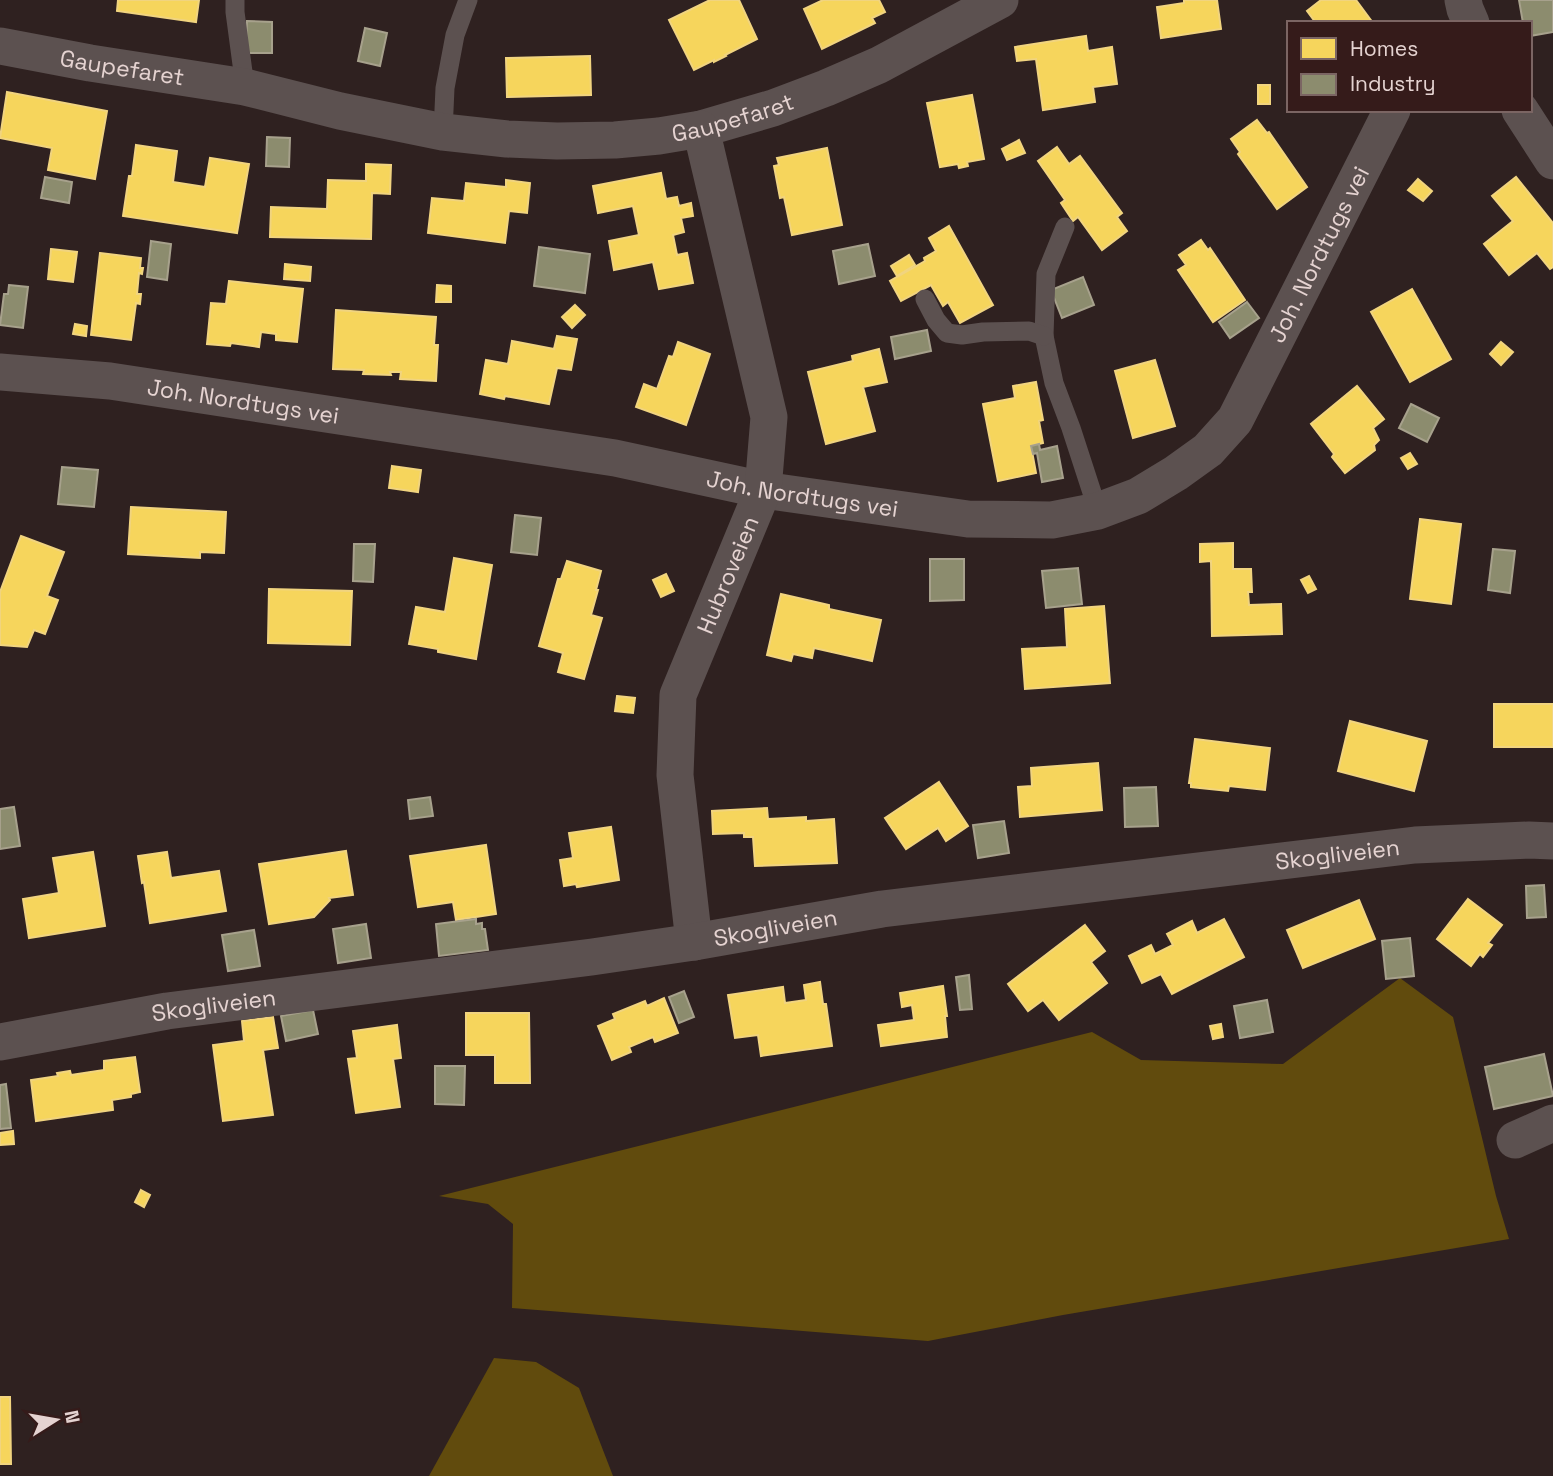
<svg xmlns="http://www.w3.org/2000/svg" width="1553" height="1476" viewBox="0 0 1553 1476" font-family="'Space Grotesk',sans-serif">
  <rect width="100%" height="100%" fill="#2f2120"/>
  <g fill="#614b0d">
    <polygon points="1400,978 1453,1017 1496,1196 1509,1239 1063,1315 928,1341 512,1308 513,1224 488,1204 439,1196 1092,1032 1141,1060 1283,1064"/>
    <polygon points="494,1358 536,1362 579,1388 613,1476 429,1476"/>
  </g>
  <g fill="#f6d55c" stroke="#f1d47f" stroke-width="2">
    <polygon points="118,0 199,0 196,22 117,11"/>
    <polygon points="710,0 739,0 757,39 725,55 726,56 714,62 714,60 694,70 669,20"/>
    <polygon points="823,0 879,0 885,12 872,18 875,23 822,49 804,9"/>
    <polygon points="1184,0 1217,0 1221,29 1161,38 1157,7 1184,3"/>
    <polygon points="1321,0 1356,0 1373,23 1316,23 1307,11"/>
    <polygon points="1086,36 1088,51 1112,47 1117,84 1093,87 1095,102 1043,110 1036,59 1017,61 1015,47"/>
    <polygon points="590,56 591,95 507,97 506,58"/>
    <rect x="1258" y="85" width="12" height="19"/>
    <polygon points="7,92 107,111 95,179 48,170 52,148 0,138"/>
    <polygon points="972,95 984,159 967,162 968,166 959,168 958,164 940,167 927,103"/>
    <polygon points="1257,120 1267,133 1269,132 1307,187 1277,209 1238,154 1240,152 1231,139"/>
    <polygon points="1019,140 1025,153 1007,160 1002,149"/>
    <polygon points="136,145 177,151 173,182 205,187 210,158 249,164 237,233 123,216 129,176 132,176"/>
    <polygon points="1057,147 1069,164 1080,156 1122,213 1117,217 1127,231 1102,250 1078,217 1073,221 1061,203 1065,200 1038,161"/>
    <polygon points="827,148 842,225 792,235 784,197 780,198 774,166 779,165 777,158"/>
    <polygon points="366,164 391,165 390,194 372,193 371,239 270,237 271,207 327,209 328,180 366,181"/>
    <polygon points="661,173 666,199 677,197 679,206 691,203 693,216 681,218 684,232 673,235 677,255 687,253 693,283 659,289 653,262 614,270 609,241 639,235 633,206 598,213 593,186"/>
    <polygon points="1516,177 1553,223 1553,267 1550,269 1537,253 1509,275 1484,244 1513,221 1492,196"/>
    <polygon points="1418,179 1432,191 1423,201 1408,190"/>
    <polygon points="506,180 530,183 527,213 509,211 505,243 428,233 432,198 464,201 466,183 506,187"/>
    <polygon points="949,226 993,305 960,323 948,302 943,306 931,285 901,301 890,281 925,261 924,258 936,251 929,238"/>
    <polygon points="1201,240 1208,250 1210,248 1245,300 1213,322 1178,270 1186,265 1179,255"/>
    <polygon points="51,249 77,252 73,282 48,279"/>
    <polygon points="100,253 141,258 140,268 143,268 142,274 139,273 137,294 141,294 140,304 136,303 131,340 91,335"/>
    <polygon points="909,255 915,265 897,276 891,266"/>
    <polygon points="285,264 311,267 310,281 284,279"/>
    <polygon points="229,281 303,289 297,342 276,340 276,334 261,332 259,347 231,343 230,346 207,344 211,303 226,304"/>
    <polygon points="437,285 451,286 451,302 436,302"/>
    <polygon points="1412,289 1451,359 1410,382 1371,312"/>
    <polygon points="575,305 585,315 572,328 562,317"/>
    <polygon points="336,310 436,317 434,345 438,345 436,381 400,379 401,372 390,372 391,375 363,374 364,370 333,369"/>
    <polygon points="75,324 87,326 86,336 73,334"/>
    <polygon points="557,336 577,339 571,370 557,368 549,404 505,396 504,399 480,394 486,360 508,364 512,341 554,349"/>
    <polygon points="678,342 710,354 686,425 636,407 644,384 657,389 669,356 673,357"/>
    <polygon points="1501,342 1513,352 1501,365 1490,354"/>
    <polygon points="879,349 887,382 863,387 875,431 826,444 808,372 853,361 852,356"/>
    <polygon points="1155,360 1175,426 1133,438 1115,371"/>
    <polygon points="1036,382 1043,420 1039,421 1043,443 1031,446 1036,473 998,481 983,404 1015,398 1013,386"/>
    <polygon points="1357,386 1384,419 1373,428 1379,440 1374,445 1375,450 1345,473 1332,457 1334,454 1311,424"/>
    <polygon points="1410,453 1417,464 1408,469 1401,458"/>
    <polygon points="392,466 421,470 418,492 389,488"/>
    <polygon points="131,507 226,512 224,553 200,552 200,558 128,554"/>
    <polygon points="1420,519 1461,524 1451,604 1410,599"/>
    <polygon points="21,536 64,552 47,596 58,600 45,634 34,630 27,647 0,645 0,592"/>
    <polygon points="1233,543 1233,569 1251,569 1252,592 1248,592 1249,605 1281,604 1282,634 1212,636 1211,561 1200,562 1200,544"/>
    <polygon points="454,558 492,565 476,659 438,652 438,649 409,644 416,607 445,612"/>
    <polygon points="567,561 601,571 596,590 598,590 591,615 602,618 584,679 558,672 563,653 539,646 558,579 561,579"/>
    <polygon points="666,574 674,591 661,597 653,580"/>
    <polygon points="1309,576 1316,589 1308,593 1301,580"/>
    <polygon points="269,589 352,591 350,645 268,643"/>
    <polygon points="781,594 829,605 829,609 881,620 872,661 814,648 812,658 793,654 791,661 767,655"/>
    <polygon points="1104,606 1110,683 1025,689 1022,649 1067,647 1065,609"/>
    <polygon points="617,696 635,698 633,713 615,711"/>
    <rect x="1494" y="704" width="59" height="43"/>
    <polygon points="1350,721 1427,741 1414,791 1338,771"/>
    <polygon points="1195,739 1270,748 1265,790 1229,786 1228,791 1191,787 1191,783 1189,783"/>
    <polygon points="1098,763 1102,810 1020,817 1018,787 1032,786 1031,768"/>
    <polygon points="939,782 968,826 946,841 938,828 906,849 885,818"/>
    <polygon points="767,808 768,819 806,817 806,821 834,819 837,863 755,866 753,837 744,837 744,833 713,834 712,811"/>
    <polygon points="611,827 619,880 577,887 576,884 564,886 560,860 573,858 569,833"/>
    <polygon points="486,845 496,914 456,920 453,902 418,907 410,856"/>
    <polygon points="346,851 353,895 329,898 330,900 314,917 269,924 259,864"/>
    <polygon points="93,852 105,926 29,938 23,899 59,893 53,858"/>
    <polygon points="167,852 171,878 219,871 226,911 150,923 144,882 142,883 138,856"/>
    <polygon points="1468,899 1502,925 1488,943 1492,945 1483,957 1480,954 1471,966 1437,939"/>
    <polygon points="1359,900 1375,939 1303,968 1287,930"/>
    <polygon points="1224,919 1244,957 1172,994 1161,974 1142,983 1129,956 1151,945 1155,954 1173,945 1167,934 1192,921 1197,933"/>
    <polygon points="1085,925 1105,951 1091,962 1107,983 1059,1020 1043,1000 1028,1011 1008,984"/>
    <polygon points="820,982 823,1004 826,1004 832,1046 761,1056 758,1035 735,1038 728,995 783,987 785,1003 806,1000 804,985"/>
    <polygon points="943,986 947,1016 945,1016 947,1037 881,1046 878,1025 914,1020 912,1005 902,1007 900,993"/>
    <polygon points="664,998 678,1033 655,1042 653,1037 629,1047 631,1052 612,1060 598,1026 615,1019 613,1014 645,1001 647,1006"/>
    <polygon points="466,1013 529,1013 530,1083 495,1083 495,1055 466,1055"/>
    <polygon points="273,1017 278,1048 263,1050 273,1115 223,1121 213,1045 244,1041 242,1021"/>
    <polygon points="1221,1024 1223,1037 1213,1039 1210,1026"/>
    <polygon points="397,1025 401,1058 393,1059 400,1107 356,1113 348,1059 357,1058 353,1031"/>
    <polygon points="135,1057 140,1092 131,1094 131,1097 112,1100 113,1110 36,1121 31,1080 58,1076 57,1073 70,1071 71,1075 104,1070 104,1061"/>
    <polygon points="13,1131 14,1144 0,1145 0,1133"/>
    <polygon points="141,1190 150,1195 144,1207 135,1202"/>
    <polygon points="0,1397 10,1397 11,1464 0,1464"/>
  </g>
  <g fill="#8c8c6e" stroke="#a7a18c" stroke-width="2">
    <polygon points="1519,0 1553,0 1553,32 1530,36 1530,23 1523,23"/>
    <polygon points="247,21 272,22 272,53 246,53"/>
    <polygon points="365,28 387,33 380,66 358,61"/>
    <polygon points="267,137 290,138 289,167 266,166"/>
    <polygon points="45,177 72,182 69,203 41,198"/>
    <polygon points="151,241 171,244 167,280 147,277"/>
    <polygon points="868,244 875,276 839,284 833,251"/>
    <polygon points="539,247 590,254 585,293 534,286"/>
    <polygon points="1083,277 1094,305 1062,318 1051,290"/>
    <polygon points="9,285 28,287 23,328 0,325 4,294 8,294"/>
    <polygon points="1247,302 1259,318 1230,338 1219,322"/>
    <polygon points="927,330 931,351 895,359 891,337"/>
    <polygon points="1411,404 1439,418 1427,442 1399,428"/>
    <polygon points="1039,444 1040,450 1057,446 1063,478 1042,482 1037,453 1033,454 1031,446"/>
    <polygon points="62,467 98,470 94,507 58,504"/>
    <polygon points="515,515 541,518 537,555 511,552"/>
    <polygon points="354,544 375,544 373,582 353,581"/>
    <polygon points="1493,549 1515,551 1510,593 1488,590"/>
    <polygon points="930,559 964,559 964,600 930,601"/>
    <polygon points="1078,568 1082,604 1046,608 1042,571"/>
    <polygon points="1156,787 1158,826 1125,827 1124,788"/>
    <polygon points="430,797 433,816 410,819 408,800"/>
    <polygon points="14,807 20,846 0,849 0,809"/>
    <polygon points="1004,821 1009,853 978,858 973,825"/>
    <polygon points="1544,885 1546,917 1527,918 1526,886"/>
    <polygon points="476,919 476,924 482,923 482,929 485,929 488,950 439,956 436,924"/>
    <polygon points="366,924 371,958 338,963 333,929"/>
    <polygon points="254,930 260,966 228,971 222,935"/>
    <polygon points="1410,938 1414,976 1386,979 1382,941"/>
    <polygon points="969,975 972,1009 960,1010 956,977"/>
    <polygon points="684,991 694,1017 679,1023 669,997"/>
    <polygon points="1267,1000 1273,1032 1240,1038 1234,1006"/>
    <polygon points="313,1010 318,1034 286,1041 281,1016"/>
    <polygon points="1544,1054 1553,1096 1494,1109 1485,1067"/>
    <polygon points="435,1066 465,1066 464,1105 435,1104"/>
    <polygon points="6,1084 11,1128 0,1129 0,1085"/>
  </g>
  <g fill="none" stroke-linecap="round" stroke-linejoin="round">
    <g stroke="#5c5150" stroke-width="19">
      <polyline points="235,0 235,12 245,87"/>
      <polyline points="443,132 445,88 455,35 468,0"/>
      <polyline points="1065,227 1046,274 1044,336 1054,383 1071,428 1098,511"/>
      <polyline points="925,299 936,320 947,333 962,335 983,332 1029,331 1044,336"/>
    </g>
    <g stroke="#5c5150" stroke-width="37">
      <polyline points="1463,0 1465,9 1471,23"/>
      <path id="s1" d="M 0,46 L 90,63 L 245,87 L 340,111 L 443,132 L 507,139 L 557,141 L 615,140 L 659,136 L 701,129 L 773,108 L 826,88 L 879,65 L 1000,0"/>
      <polyline points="1520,110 1553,161"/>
      <path id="s2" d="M 0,372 L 110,381 L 615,458 L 763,490 L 968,519 L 1052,520 L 1098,511 L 1138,496 L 1176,473 L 1208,450 L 1235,420 L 1392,110"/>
      <path id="s3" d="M 694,942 L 675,775 L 678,695 L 763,490 L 769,417 L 701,129"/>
      <path id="s4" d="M 0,1042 L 167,1011 L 592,957 L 694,942 L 882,909 L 1415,845 L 1529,840 L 1553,841"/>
      <polyline points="1515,1140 1553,1123"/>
    </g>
  </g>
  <g text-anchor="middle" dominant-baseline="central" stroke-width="7" stroke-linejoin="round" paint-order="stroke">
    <g font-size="23" fill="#e5d3d1" stroke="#351b1a">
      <text stroke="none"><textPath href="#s1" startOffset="124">Gaupefaret</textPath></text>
      <text stroke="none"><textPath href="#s1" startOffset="744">Gaupefaret</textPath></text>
      <text stroke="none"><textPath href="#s2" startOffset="1463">Joh. Nordtugs vei</textPath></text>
      <text stroke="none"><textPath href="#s2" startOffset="245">Joh. Nordtugs vei</textPath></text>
      <text stroke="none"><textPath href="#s2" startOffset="812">Joh. Nordtugs vei</textPath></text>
      <text stroke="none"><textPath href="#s3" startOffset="378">Hubroveien</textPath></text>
      <text stroke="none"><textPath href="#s4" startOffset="1351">Skogliveien</textPath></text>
      <text stroke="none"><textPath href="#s4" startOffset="784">Skogliveien</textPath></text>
      <text stroke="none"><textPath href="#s4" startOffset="217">Skogliveien</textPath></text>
    </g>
  </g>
  <rect x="1287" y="21" width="245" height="91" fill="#351b1a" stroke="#7b6563" stroke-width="2"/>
  <rect x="1301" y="38" width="35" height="21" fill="#f6d55c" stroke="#7b6563" stroke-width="2"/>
  <text x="1350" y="56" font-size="21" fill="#e5d3d1">Homes</text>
  <rect x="1301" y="74" width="35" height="21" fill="#8c8c6e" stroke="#7b6563" stroke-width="2"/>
  <text x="1350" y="91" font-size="21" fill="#e5d3d1">Industry</text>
  <g transform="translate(56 1420) rotate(79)" stroke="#351b1a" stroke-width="5" paint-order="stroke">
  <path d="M0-5L12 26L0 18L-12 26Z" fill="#e5d3d1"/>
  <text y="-10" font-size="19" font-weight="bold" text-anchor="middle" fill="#e5d3d1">N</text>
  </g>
</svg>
